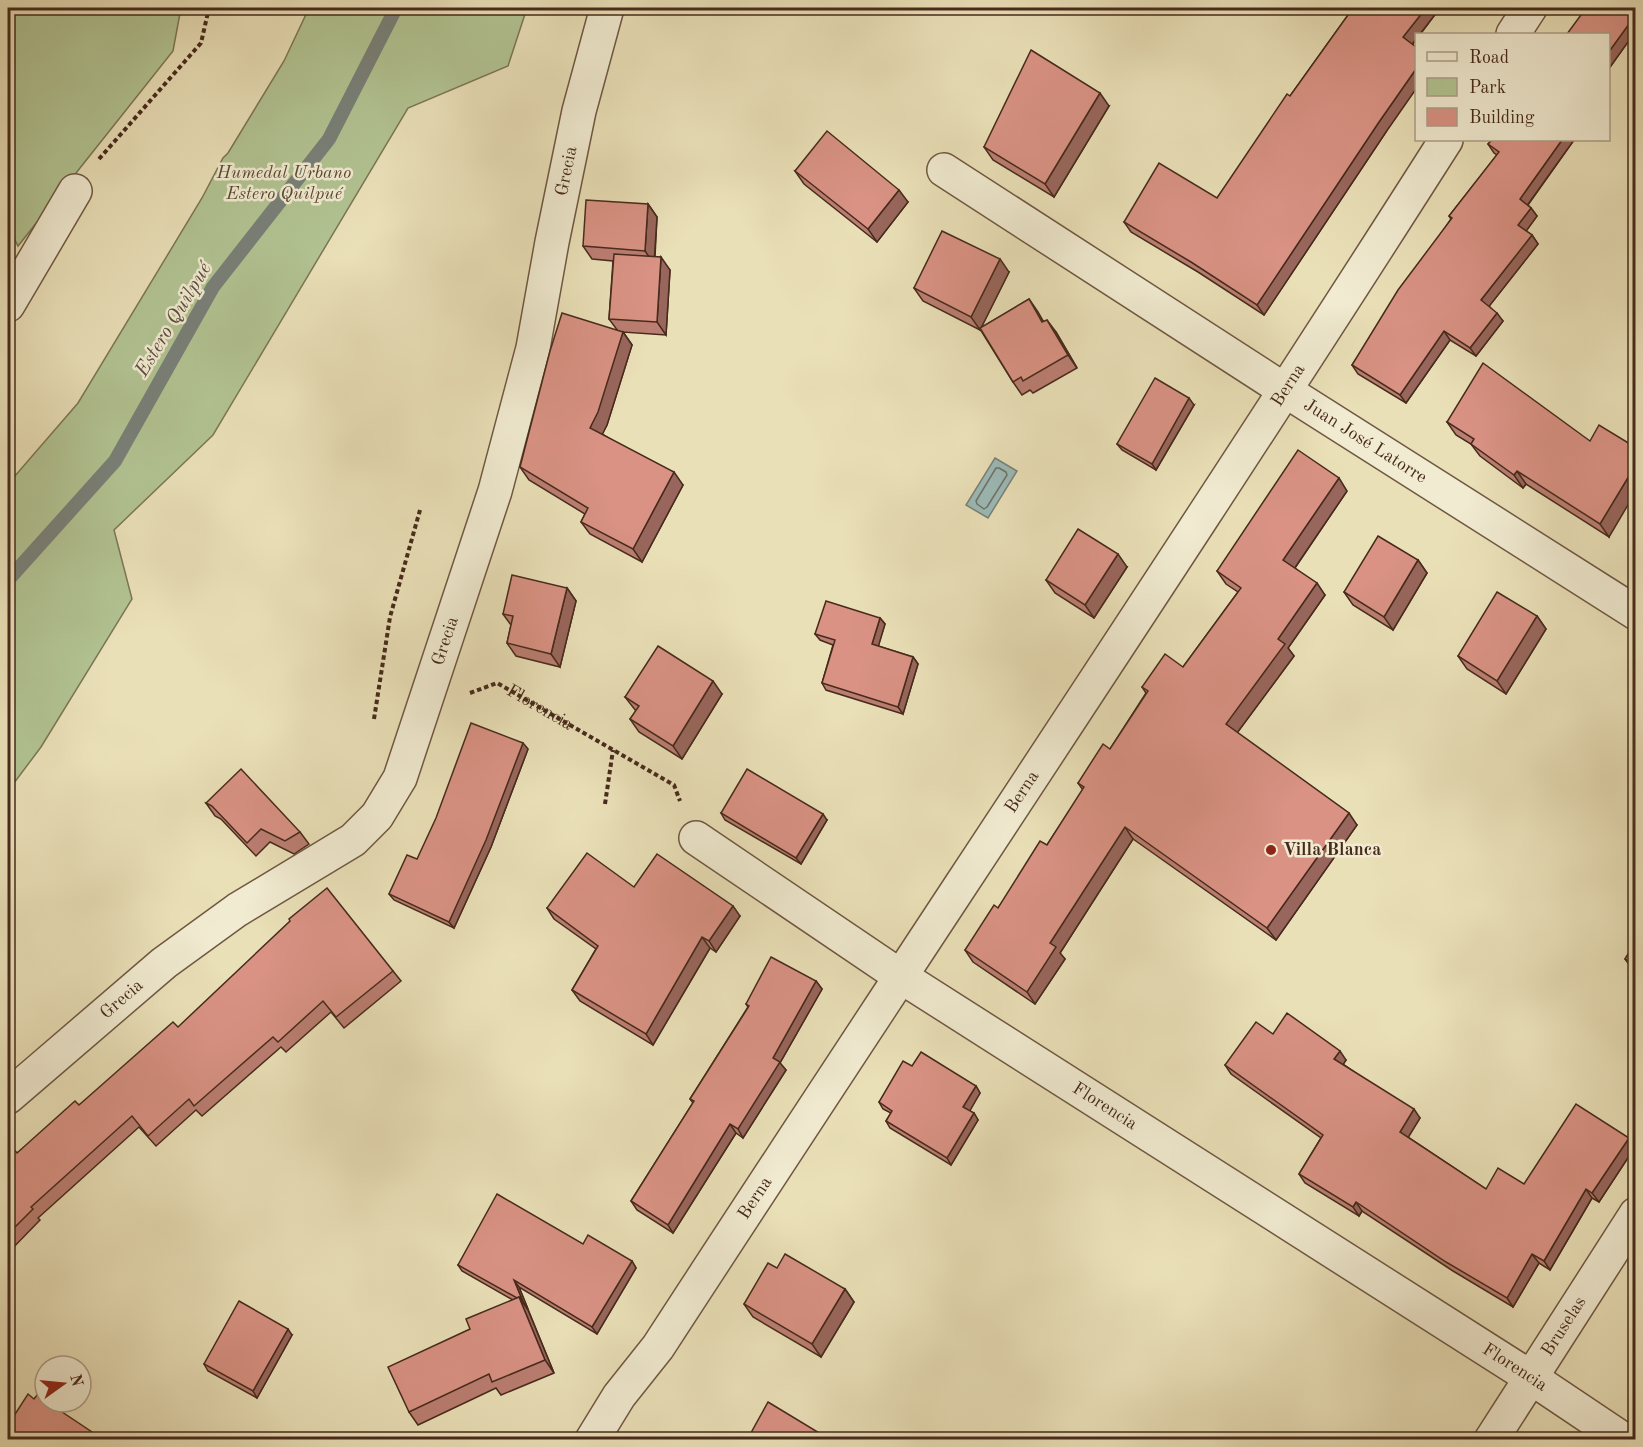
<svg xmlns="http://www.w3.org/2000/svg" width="1643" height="1447" viewBox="0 0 1643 1447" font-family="'Old Standard TT',serif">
  <rect width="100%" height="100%" fill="#eae0b8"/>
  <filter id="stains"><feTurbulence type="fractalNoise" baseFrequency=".00333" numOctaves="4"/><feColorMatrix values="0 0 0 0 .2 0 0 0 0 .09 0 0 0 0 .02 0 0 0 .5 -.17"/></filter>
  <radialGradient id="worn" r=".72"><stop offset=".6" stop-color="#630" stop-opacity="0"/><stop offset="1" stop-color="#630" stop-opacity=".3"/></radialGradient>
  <g fill="#b2c392" stroke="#7c7656" stroke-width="1.5">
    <polygon points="8,8 181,8 173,51 18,246 8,226"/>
    <polygon points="309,8 527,8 508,66 408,108 213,435 114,530 132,599 41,747 8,791 8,484 78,403 202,198 223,158 228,153 284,61"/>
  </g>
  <polygon fill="#9bbbb8" stroke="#798179" stroke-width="1.5" points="995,458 1017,471 988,518 966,505"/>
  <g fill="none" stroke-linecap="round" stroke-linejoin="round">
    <polygon stroke="#70726a" stroke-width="1.5" points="996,468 999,468 1006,472 1007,475 987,507 984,509 977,504 976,501"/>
    <polyline stroke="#798179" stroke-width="14" points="8,580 115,461 213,287 329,139 396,8"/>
    <g stroke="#6f5842" stroke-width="36">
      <g id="minor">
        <polyline points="1513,34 1530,8"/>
        <path id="s2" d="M 944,170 L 1286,391 L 1636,613"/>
        <polyline points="8,305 75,191"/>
        <path id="s3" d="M 696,838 L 900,976 L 1530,1377 L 1624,1440"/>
        <path id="s4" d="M 8,1097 L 164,963 L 237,910 L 353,840 L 377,816 L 400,778 L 495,491 L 533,348 L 552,242 L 579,111 L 607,8"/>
        <path id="s5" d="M 592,1440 L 619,1396 L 658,1347 C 920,944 1188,545 1446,140"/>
        <path id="s6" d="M 1491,1440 L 1636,1214"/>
      </g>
    </g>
    <g stroke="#462a1b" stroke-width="4" stroke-dasharray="4.5 3" stroke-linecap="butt">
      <polyline points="99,159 201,43 209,8"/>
      <path id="s1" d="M 470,693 L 497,683 L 674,785 L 680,801"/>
      <polyline points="374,719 390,617 420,510"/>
      <polyline points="605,804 613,750"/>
    </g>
    <use href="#minor" stroke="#f1ebd1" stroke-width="33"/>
  </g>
  <g fill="#bb7e72" stroke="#462a1b" stroke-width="1.5">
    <polygon points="1353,8 1440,8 1413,44 1386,132 1264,315 1198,272 1131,232 1124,222 1217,198"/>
    <polygon points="1635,8 1635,32 1608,70"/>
    <polygon points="1109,106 1054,197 993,160 984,147"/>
    <polygon points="1492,140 1574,140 1528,205 1531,208 1537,216 1526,231 1532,235 1538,244 1489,306 1503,321 1476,356 1450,340 1406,403 1358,374 1352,365 1451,219 1449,216 1497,155 1494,153 1488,144"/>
    <polygon points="795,171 908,202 877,242 804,184"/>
    <polygon points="648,204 657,217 655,257 670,270 666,335 623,332 632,345 607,425 602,434 683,485 642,562 590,534 581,522 585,514 529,480 520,467 618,331 609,319 613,261 592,259 583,246"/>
    <polygon points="1009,272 981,328 1029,299 1043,321 1056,332 1077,368 1033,393 1030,390 1022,395 1013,382 980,329 980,330 923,301 914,288"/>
    <polygon points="1194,405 1156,470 1122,450 1117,444"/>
    <polygon points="1447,422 1590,441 1609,537 1526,484 1523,488 1480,456 1471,444 1456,435"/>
    <polygon points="1347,491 1295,568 1325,595 1288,648 1294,656 1237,733 1357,825 1276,940 1133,839 1060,953 1065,959 1035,1004 973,962 965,950 1047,845 1083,790 1078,783 1110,749 1146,693 1142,687 1183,667 1238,592 1226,584 1217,571"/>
    <polygon points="1418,560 1427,573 1393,630 1353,605 1344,592"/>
    <polygon points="1127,567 1094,618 1055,593 1046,580"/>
    <polygon points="567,588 576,601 560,667 516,656 507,643 511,625 503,614"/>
    <polygon points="1537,616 1546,629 1506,694 1467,669 1458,656"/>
    <polygon points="880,618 885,624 878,646 913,657 918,664 903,714 826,690 822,683 833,645 820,640 815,634"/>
    <polygon points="722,694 682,759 639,732 630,719 636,711 625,697"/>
    <polygon points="528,749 491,847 454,928 394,900 389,894 417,859"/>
    <polygon points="206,803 300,832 309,844 294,854 270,842 256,856 221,819 215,816"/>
    <polygon points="721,813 827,820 801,864 725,820"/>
    <polygon points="634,887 740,916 716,952 710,948 653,1045 580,1001 572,990 596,949 554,919 547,908"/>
    <polygon points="1635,943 1635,969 1630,966 1625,959"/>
    <polygon points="393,971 401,981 344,1028 331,1012 286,1052 281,1047 202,1116 196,1110 156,1146 139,1127 38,1218 40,1220 8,1253 8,1146 17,1153 79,1105 178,1027"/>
    <polygon points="816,981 822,989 780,1063 786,1070 743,1138 736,1133 673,1233 637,1210 631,1201 693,1103 690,1099 748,1007 746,1004"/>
    <polygon points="1273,1034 1346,1060 1343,1064 1420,1118 1408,1137 1486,1189 1524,1184 1629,1138 1635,1147 1599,1202 1592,1198 1550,1270 1539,1263 1513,1307 1453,1271 1362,1211 1359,1216 1305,1183 1299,1174 1321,1138 1231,1074 1225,1065"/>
    <polygon points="912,1066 976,1086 980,1093 969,1111 974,1113 978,1120 951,1165 890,1128 886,1121 891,1113 883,1109 879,1102"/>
    <polygon points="583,1244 632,1261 636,1268 597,1334 519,1287 554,1373 501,1395 496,1388 418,1425 409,1412 470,1329 513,1300 462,1271 458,1265"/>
    <polygon points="777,1268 845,1289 854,1302 821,1357 753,1317 744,1304"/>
    <polygon points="292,1335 257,1398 208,1371 204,1364"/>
  </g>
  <g fill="#98665c" stroke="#462a1b" stroke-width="1.5">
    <polygon points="1426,8 1440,8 1420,34 1416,34 1416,39 1410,47 1403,37"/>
    <polygon points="1629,24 1635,32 1608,70 1608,53"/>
    <polygon points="1416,69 1416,89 1386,132 1264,315 1257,305 1379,122"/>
    <polygon points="1100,93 1109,106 1054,197 1045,184"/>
    <polygon points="1562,140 1574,140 1526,207 1520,199"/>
    <polygon points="899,190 908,202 877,242 868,229"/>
    <polygon points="648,204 657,217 654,264 645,251"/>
    <polygon points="1531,208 1537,216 1524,234 1518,225"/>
    <polygon points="1532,235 1538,244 1487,309 1481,300"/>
    <polygon points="661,257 670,270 666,335 657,322"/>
    <polygon points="1000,259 1009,272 980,330 971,317"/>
    <polygon points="1029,299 1038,312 1051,335 1042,322"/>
    <polygon points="1497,313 1503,321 1476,356 1470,348"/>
    <polygon points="1047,320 1056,332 1077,368 1068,355"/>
    <polygon points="1444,331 1450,340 1406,403 1400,395"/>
    <polygon points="623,332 632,345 607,425 599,441 590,428"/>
    <polygon points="1189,398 1194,405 1156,470 1152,464"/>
    <polygon points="1635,466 1635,493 1609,537 1600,524"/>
    <polygon points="1517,471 1526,484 1523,488 1514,475"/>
    <polygon points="674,472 683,485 642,562 633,549"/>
    <polygon points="1339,478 1347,491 1292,572 1283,560"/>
    <polygon points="1118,554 1127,567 1094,618 1085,605"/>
    <polygon points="1418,560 1427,573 1393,630 1384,617"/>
    <polygon points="1317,583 1325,595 1288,648 1294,656 1234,737 1226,724 1278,639"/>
    <polygon points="567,588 576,601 560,667 551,654"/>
    <polygon points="1537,616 1546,629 1506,694 1497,681"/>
    <polygon points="880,618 885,624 877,651 872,644"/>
    <polygon points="913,657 918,664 903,714 898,707"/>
    <polygon points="713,681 722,694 682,759 673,746"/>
    <polygon points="523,743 528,749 491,847 454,928 449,922"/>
    <polygon points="1349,813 1357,825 1276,940 1267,928"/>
    <polygon points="823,814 827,820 801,864 796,858"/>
    <polygon points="1125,827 1133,839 1060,953 1065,959 1035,1004 1027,992 1050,943"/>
    <polygon points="733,906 740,916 716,952 709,941"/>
    <polygon points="702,937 710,948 653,1045 646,1034"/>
    <polygon points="816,981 822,989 780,1063 786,1070 743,1138 738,1129 773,1058"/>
    <polygon points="1340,1051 1346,1060 1341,1068 1334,1059"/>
    <polygon points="976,1086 980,1093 968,1114 963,1107"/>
    <polygon points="1414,1109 1420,1118 1406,1141 1400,1132"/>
    <polygon points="974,1113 978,1120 951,1165 947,1158"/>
    <polygon points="730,1124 736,1133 673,1233 668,1225"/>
    <polygon points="1629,1138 1635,1147 1599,1202 1592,1193"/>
    <polygon points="1586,1189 1592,1198 1550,1270 1544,1261"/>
    <polygon points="1356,1202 1362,1211 1359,1216 1353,1207"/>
    <polygon points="1532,1254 1539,1263 1513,1307 1507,1298"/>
    <polygon points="632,1261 636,1268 597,1334 592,1327"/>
    <polygon points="514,1280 519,1287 528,1309 523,1302"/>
    <polygon points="845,1289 854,1302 821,1357 812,1344"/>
    <polygon points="519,1297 528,1310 554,1373 545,1360"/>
    <polygon points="288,1329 292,1335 257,1398 253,1391"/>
    <polygon points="821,1434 826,1440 818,1440"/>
  </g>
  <g fill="#d99284" stroke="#462a1b" stroke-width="1.5">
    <polygon points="1353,8 1426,8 1403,37 1416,47 1416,69 1379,122 1257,305 1191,262 1124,222 1159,163 1217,198 1287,94 1290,96"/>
    <polygon points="1586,8 1635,8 1635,27 1629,24 1608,53 1608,34 1567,34"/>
    <polygon points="1031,50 1100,93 1045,184 984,147"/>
    <polygon points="827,131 899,190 868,229 795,171"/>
    <polygon points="1492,140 1562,140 1520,199 1531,208 1518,225 1532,235 1481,300 1497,313 1470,348 1444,331 1400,395 1352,365 1398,290 1452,218 1449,216 1499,152 1488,144"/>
    <polygon points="586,200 648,204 645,251 583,246"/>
    <polygon points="942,231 1000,259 971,317 914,288"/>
    <polygon points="614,254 661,257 657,322 609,319"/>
    <polygon points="1029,299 1042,322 1047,320 1068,355 1023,381 1021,377 1013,382 980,328"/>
    <polygon points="562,313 623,332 598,412 590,428 674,472 633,549 581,522 588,508 520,467 550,351"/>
    <polygon points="1483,363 1590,441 1599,425 1635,447 1635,466 1600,524 1517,471 1514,475 1471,444 1474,439 1447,422"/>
    <polygon points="1155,378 1189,398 1152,464 1117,444"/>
    <polygon points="1298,450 1339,478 1283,560 1317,583 1278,639 1285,644 1226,724 1349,813 1267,928 1125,827 1050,943 1056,947 1027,992 965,950 994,905 998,908 1040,841 1047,845 1084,787 1078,783 1103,744 1110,749 1148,691 1142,687 1165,654 1183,667 1241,588 1217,571"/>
    <polygon points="1078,529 1118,554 1085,605 1046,580"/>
    <polygon points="1378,536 1418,560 1384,617 1344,592"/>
    <polygon points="512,575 567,588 551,654 507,643 513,616 503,614"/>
    <polygon points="1497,592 1537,616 1497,681 1458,656"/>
    <polygon points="826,601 880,618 872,644 913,657 898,707 822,683 835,640 815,634"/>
    <polygon points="658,646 713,681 673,746 630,719 639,706 625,697"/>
    <polygon points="471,723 523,743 486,840 449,922 389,894 407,855 417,859 436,818"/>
    <polygon points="241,769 300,832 285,841 261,829 247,843 212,806 206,803"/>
    <polygon points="747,769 823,814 796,858 721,813"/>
    <polygon points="587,853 634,887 657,854 733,906 709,941 702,937 646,1034 572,990 598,946 547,908"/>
    <polygon points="327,888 393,971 336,1017 323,1001 278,1042 273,1037 194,1106 189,1099 148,1136 132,1116 31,1207 33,1209 8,1234 8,1146 9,1144 17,1153 75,1101 79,1105 173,1022 178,1027 290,921 289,919"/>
    <polygon points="1635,943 1635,965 1625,959"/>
    <polygon points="771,957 816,981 773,1058 780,1062 738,1129 730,1124 668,1225 631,1201 694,1101 690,1099 749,1006 746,1004"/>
    <polygon points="1287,1013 1340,1051 1334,1059 1414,1109 1400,1132 1486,1189 1498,1168 1524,1184 1576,1104 1629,1138 1592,1193 1586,1189 1544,1261 1532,1254 1507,1298 1446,1262 1356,1202 1353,1207 1299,1174 1323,1135 1225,1065 1256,1022 1273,1034"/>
    <polygon points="921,1052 976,1086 963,1107 974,1113 947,1158 886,1121 892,1111 879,1102 903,1061 912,1066"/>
    <polygon points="497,1194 583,1244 588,1235 632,1261 592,1327 514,1280 523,1302 519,1297 517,1298 458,1265"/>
    <polygon points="785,1254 845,1289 812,1344 744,1304 768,1263 777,1268"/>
    <polygon points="519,1297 545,1360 492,1382 489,1374 409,1412 388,1367 470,1329 466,1319"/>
    <polygon points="239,1301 288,1329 253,1391 204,1364"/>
    <polygon points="28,1394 34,1399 37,1395 45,1401 45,1402 47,1402 104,1440 8,1440 8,1425"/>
    <polygon points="768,1402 821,1434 818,1440 747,1440"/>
  </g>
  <circle fill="#8f2418" stroke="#f1ebd1" stroke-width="2" cx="1271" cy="850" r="6"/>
  <g text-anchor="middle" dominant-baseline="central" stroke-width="5" stroke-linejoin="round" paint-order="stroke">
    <g font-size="18" fill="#462a1b" stroke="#f1ebd1">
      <text stroke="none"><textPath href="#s4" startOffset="1140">Grecia</textPath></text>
      <text stroke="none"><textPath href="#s5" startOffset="1264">Berna</textPath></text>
      <text stroke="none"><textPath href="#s2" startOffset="501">Juan José Latorre</textPath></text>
      <text stroke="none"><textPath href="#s4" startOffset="654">Grecia</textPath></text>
      <text stroke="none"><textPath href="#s1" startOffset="78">Florencia</textPath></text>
      <text stroke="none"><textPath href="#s5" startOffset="778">Berna</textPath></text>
      <text stroke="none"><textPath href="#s4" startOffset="150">Grecia</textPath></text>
      <text stroke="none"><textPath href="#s3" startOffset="489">Florencia</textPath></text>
      <text stroke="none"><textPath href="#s5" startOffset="292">Berna</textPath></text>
      <text stroke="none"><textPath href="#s6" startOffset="135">Bruselas</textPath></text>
      <text stroke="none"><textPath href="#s3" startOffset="975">Florencia</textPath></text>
    </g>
    <g font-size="18" font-style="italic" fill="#5c4933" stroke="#f1ebd1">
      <text x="284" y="173">Humedal Urbano<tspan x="284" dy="21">Estero Quilpué</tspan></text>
    </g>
    <g font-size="18" font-weight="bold" fill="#462a1b" stroke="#f1ebd1" text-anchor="start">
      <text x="1283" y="850">Villa Blanca</text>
    </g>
    <g font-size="20" font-style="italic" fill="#5b4e42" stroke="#f1ebd1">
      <text transform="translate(174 320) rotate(-59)">Estero Quilpué</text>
    </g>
  </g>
  <rect width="1643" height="1447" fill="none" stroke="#eae0b8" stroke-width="30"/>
  <rect x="9" y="9" width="1625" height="1429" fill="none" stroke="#462a1b" stroke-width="3"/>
  <rect x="15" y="15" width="1613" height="1417" fill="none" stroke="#462a1b" stroke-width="1.5"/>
  <rect x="1415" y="33" width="195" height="108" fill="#f1ebd1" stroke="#ad9e88" stroke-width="1.5"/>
  <rect x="1427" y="52" width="30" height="9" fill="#f1ebd1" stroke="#ad9e88" stroke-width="1.5"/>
  <text x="1469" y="63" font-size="18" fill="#462a1b">Road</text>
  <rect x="1427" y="78" width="30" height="18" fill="#b2c392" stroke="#ad9e88" stroke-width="1.5"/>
  <text x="1469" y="93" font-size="18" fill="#462a1b">Park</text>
  <rect x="1427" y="108" width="30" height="18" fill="#d99284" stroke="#ad9e88" stroke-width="1.5"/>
  <text x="1469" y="123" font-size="18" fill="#462a1b">Building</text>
  <g transform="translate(63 1384) rotate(75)"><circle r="28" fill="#f1ebd1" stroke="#ad9e88" stroke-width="1.5"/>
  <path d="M0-4.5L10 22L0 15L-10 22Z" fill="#8f2418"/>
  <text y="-9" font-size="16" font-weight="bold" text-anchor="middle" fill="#462a1b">N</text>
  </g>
  <rect width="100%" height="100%" filter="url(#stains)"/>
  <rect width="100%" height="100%" fill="url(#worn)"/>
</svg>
